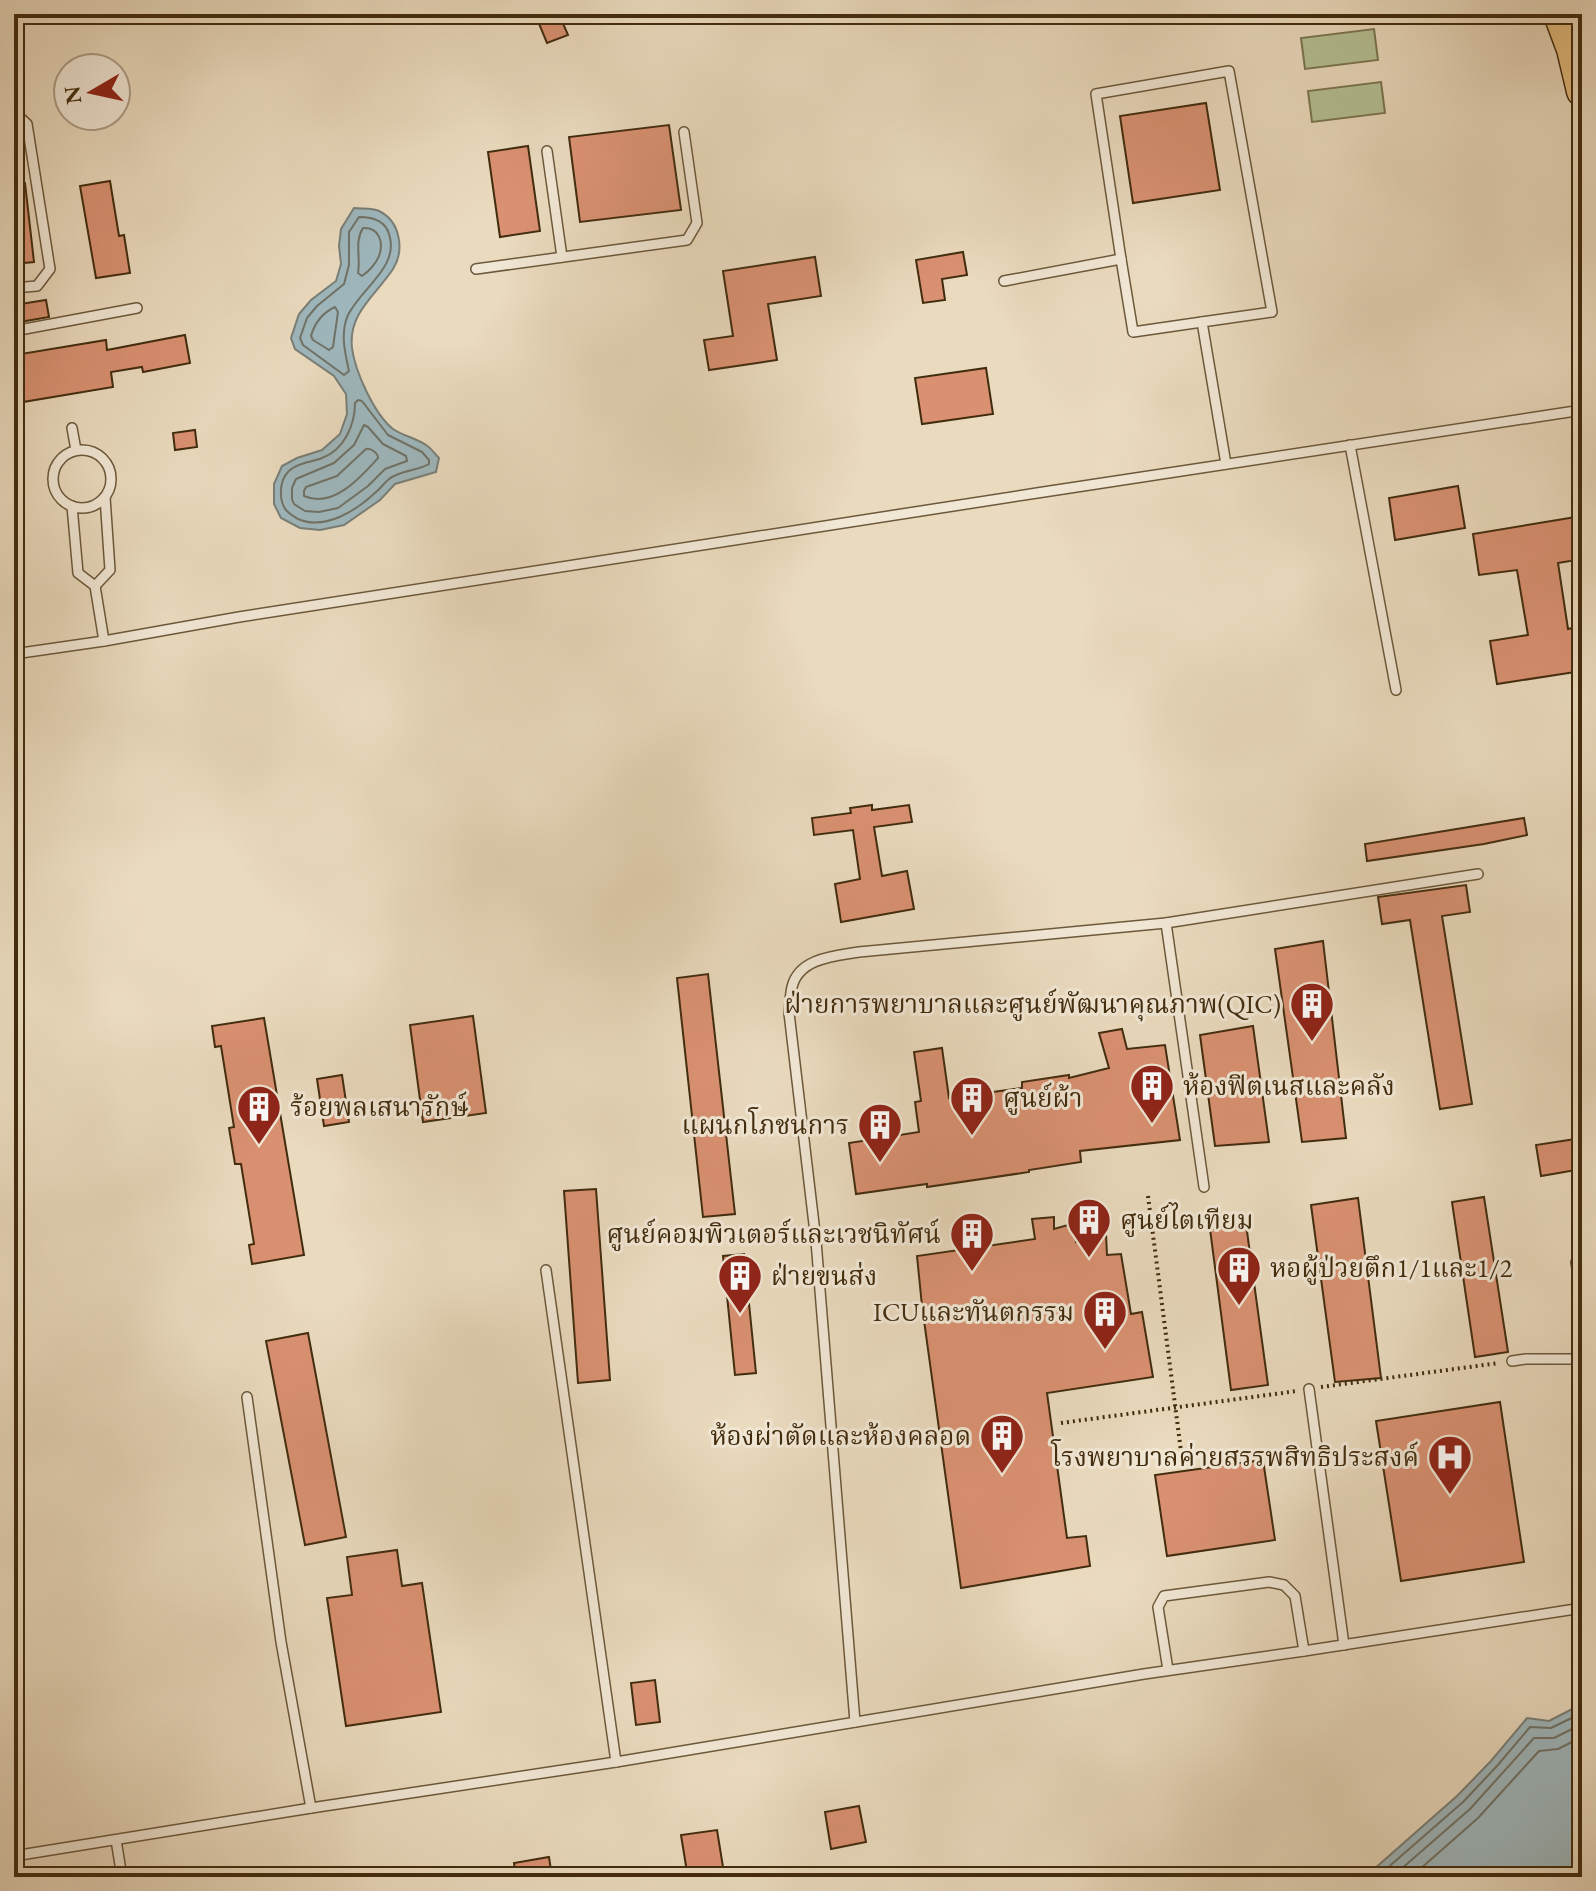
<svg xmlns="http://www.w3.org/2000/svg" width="1596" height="1891" viewBox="0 0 1596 1891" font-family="'EB Garamond','Noto Serif Thai',serif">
  <rect width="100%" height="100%" fill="#eadabe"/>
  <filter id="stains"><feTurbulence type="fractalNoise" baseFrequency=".0025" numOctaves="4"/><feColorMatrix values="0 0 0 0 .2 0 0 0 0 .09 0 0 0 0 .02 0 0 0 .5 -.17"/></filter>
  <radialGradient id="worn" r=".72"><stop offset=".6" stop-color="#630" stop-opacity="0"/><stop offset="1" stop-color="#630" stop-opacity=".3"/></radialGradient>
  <g fill="#b4c094" stroke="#7b7651" stroke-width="2">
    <polygon points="1374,29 1378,60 1305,69 1301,38"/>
    <polygon points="1381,82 1385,113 1312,122 1308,91"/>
  </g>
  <g fill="#9eb7bd" stroke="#797f77" stroke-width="2">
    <path d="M 354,208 C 362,209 372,208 379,211 C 400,221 405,250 393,269 C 376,295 348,313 352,348 C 355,371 374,414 393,429 C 403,436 416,438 426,445 C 431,448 435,454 439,458 L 436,472 L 395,484 L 380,500 L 344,525 L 320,530 L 300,528 L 281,518 L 274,504 L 274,484 L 282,466 L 297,458 L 322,450 L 340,434 L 347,414 L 346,394 L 334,376 L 295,349 L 291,338 L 299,314 L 311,300 L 336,281 L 341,264 L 339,246 L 341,229 Z"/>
    <polygon points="1582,1704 1582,1877 1365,1877 1457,1796 1491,1761 1527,1718 1549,1721"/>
  </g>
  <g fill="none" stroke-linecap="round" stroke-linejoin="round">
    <g stroke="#707266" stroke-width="2">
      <path d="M 359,217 C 372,217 385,220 389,234 C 400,267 361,288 348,315 C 340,333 345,353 349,371 L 344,375 L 303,345 L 300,338 L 307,318 L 317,306 L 344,284 L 349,265 L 349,232 Z"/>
      <path d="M 363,228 C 379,227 384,242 379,256 C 376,264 368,272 362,276 L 358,273 C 361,257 354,242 363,228 Z"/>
      <path d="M 335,307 L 338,312 L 333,347 L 329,350 L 313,340 L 311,336 C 315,322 322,313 335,307 Z"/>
      <path d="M 358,400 L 362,401 L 388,435 L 422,452 L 429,460 L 429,464 C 418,471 400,470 389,479 C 384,483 381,488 376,492 C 357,510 325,531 298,519 C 295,517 291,515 288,512 C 278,503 279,481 288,472 C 296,463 312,462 322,458 C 344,450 355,425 355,403 Z"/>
      <polygon points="364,425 368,427 383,444 406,456 407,461 385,469 368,486 338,508 319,512 305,511 294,504 292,499 292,488 296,479 334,463 354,445"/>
      <path d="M 366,449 C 371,448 378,453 378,458 C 361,477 333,509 304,496 L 304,491 L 306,487 L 337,476 Z"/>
      <polyline points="1377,1877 1463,1802 1497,1766 1530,1727 1551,1728 1582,1713"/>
      <polyline points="1392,1877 1470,1809 1534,1738 1554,1738 1582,1724"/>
      <polyline points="1411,1877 1478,1818 1539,1751 1558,1749 1582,1737"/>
    </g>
  </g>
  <g fill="#d99172" stroke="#422c0e" stroke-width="2">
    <polygon points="535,14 559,14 568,35 547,43"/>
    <polygon points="1206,103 1220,190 1133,203 1120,116"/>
    <polygon points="669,125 681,210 580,222 569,137"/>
    <polygon points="528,146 540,231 500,237 488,152"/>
    <polygon points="110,181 119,236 124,235 130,273 96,278 80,186"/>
    <polygon points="25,183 34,262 14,264 14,184"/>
    <polygon points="963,252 967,275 942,279 945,300 923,303 916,260"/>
    <polygon points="815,257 821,296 768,304 777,360 709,370 704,340 733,336 723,271"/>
    <polygon points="46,300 49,317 14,323 14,305"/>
    <polygon points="185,335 190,363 143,372 142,367 111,372 113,387 23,402 20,387 14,388 14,372 18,371 15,355 106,340 107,350"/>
    <polygon points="986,368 993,414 922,424 915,378"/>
    <polygon points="195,430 197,447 175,450 173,433"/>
    <polygon points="1458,486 1465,528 1395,540 1389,498"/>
    <polygon points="1582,516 1582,559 1558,563 1568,629 1582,626 1582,671 1497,684 1490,641 1528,635 1517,570 1479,575 1473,534"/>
    <polygon points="872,805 872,810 909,805 912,822 874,827 882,876 907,871 914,909 841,922 835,884 860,879 853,830 814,835 812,818 851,813 850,808"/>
    <polygon points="1524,818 1527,835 1484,844 1367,861 1365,844"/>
    <polygon points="1466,885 1470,912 1442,916 1472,1104 1440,1109 1410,920 1382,924 1378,897"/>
    <polygon points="1323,941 1346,1138 1302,1142 1275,949"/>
    <polygon points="708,974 735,1214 703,1217 677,978"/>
    <polygon points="473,1016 486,1113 423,1122 410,1025"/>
    <polygon points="264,1018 304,1255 252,1264 249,1245 254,1244 241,1164 235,1164 229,1128 234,1127 221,1046 215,1047 212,1026"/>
    <polygon points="1253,1026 1269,1142 1215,1146 1200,1035"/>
    <polygon points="1122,1029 1127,1049 1165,1045 1180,1140 1080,1151 1081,1162 1029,1170 1029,1172 927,1187 927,1184 856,1194 849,1143 919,1132 915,1102 921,1101 914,1052 942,1048 949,1098 1022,1088 1022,1082 1069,1075 1069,1078 1109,1068 1099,1033"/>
    <polygon points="342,1075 349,1122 324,1126 317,1079"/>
    <polygon points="1582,1138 1582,1169 1541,1176 1536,1145"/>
    <polygon points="596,1189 610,1380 578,1383 564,1191"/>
    <polygon points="1484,1197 1508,1352 1475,1357 1452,1202"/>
    <polygon points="1358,1198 1381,1378 1335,1382 1311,1205"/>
    <polygon points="1054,1217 1054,1229 1075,1223 1076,1242 1106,1234 1107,1255 1121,1254 1131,1314 1142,1312 1153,1377 1047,1393 1067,1538 1086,1536 1090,1566 961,1588 922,1306 917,1256 1035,1239 1032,1219"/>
    <polygon points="1246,1224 1268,1385 1231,1390 1210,1229"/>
    <polygon points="744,1254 756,1373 735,1375 723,1256"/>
    <polygon points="308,1333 346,1537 305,1545 266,1341"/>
    <polygon points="1500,1402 1524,1562 1401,1581 1376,1421"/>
    <polygon points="1263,1460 1275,1540 1167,1556 1155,1475"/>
    <polygon points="397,1550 402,1586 422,1583 441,1712 346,1726 327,1598 352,1595 347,1557"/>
    <polygon points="655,1680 660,1722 636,1725 631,1683"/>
    <polygon points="859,1806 866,1842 831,1849 825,1812"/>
    <polygon points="717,1830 723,1867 687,1872 681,1835"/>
    <polygon points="549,1857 552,1877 516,1877 514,1863"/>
  </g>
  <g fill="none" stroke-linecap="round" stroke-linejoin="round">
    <g stroke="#6c583a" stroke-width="12">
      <g id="lane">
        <polyline points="14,112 27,124 50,269 37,286 14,288"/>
        <polyline points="547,151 562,257"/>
        <polyline points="1121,259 1133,332 1202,322"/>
        <polyline points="476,269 687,240 697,223 684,132"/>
        <polyline points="1004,281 1121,259 1096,94 1229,71 1272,312 1202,322 1226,464"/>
        <polyline points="14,331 137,308"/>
        <polyline points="72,428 76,450"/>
        <polyline points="1350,445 1396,690"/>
        <circle cx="82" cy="479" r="29"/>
        <polyline points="72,506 78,573 95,586 104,641"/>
        <polyline points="95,586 110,570 105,497"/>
        <polyline points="14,654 104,641 239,617 1037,493 1582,410"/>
        <polyline points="1166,923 1204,1187"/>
        <polyline points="1582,1261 1576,1262 1582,1301"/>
        <polyline points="546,1270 616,1762"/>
        <polyline points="1512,1361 1526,1359 1582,1359"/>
        <polyline points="1309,1389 1344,1645"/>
        <polyline points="247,1397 281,1642 311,1808"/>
        <polyline points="1168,1670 1158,1607 1164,1596 1269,1582 1284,1585 1295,1596 1304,1651"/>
        <path d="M 855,1722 L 816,1241 L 789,1013 C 790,1005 790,995 792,987 C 799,958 835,956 859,952 L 1166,923 L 1478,874"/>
        <polyline points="116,1840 122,1877"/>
        <polyline points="14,1856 311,1808 616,1762 1144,1674 1304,1651 1582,1608"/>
      </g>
    </g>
    <g stroke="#422c0e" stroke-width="33">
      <polyline id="primary" points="1559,14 1572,49 1582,91"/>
    </g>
    <g stroke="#422c0e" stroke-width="4" stroke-dasharray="2 4" stroke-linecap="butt">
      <polyline points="1148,1196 1182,1459"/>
      <polyline points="1321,1387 1499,1363"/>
      <polyline points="1061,1423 1297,1391"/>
    </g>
    <use href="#lane" stroke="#f1e7d5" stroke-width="9"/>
    <use href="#primary" stroke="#e5bd7f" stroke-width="30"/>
  </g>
  <defs>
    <g id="building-pin" transform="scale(2.3)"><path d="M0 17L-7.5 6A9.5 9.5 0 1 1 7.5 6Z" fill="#8f2418" stroke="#f1e7d5"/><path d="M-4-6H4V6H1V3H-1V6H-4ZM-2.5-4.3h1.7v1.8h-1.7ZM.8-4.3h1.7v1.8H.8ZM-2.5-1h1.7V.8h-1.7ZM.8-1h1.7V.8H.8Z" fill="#fff"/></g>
    <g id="hospital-pin" transform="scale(2.3)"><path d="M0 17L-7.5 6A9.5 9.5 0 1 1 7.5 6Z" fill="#8f2418" stroke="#f1e7d5"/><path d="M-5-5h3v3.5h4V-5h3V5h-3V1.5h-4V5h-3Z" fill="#fff"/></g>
  </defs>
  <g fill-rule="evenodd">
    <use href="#building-pin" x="1312" y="1004"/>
    <use href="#building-pin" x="1152" y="1086"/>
    <use href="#building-pin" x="972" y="1098"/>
    <use href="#building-pin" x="259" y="1107"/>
    <use href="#building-pin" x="880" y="1125"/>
    <use href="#building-pin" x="1089" y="1220"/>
    <use href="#building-pin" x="972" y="1234"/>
    <use href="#building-pin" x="1239" y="1268"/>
    <use href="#building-pin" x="740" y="1276"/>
    <use href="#building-pin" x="1105" y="1312"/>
    <use href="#building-pin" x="1002" y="1436"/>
    <use href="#hospital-pin" x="1450" y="1457"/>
  </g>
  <g text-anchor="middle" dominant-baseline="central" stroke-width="6" stroke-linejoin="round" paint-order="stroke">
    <g font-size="26" fill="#422c0e" stroke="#f1e7d5" text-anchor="end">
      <text x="1281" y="1004">ฝ่ายการพยาบาลและศูนย์พัฒนาคุณภาพ(QIC)</text>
      <text x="1183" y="1086" text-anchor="start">ห้องฟิตเนสและคลัง</text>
      <text x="1003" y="1098" text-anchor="start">ศูนย์ผ้า</text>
      <text x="290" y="1107" text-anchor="start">ร้อยพลเสนารักษ์</text>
      <text x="849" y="1125">แผนกโภชนการ</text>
      <text x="1120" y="1220" text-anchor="start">ศูนย์ไตเทียม</text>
      <text x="941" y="1234">ศูนย์คอมพิวเตอร์และเวชนิทัศน์</text>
      <text x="1270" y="1268" text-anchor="start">หอผู้ป่วยตึก1/1และ1/2</text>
      <text x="771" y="1276" text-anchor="start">ฝ่ายขนส่ง</text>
      <text x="1074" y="1312">ICUและทันตกรรม</text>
      <text x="971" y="1436">ห้องผ่าตัดและห้องคลอด</text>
      <text x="1419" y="1457">โรงพยาบาลค่ายสรรพสิทธิประสงค์</text>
    </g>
  </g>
  <rect width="1596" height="1891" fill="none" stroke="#eadabe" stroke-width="48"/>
  <rect x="16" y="16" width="1564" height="1859" fill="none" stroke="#422c0e" stroke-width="4"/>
  <rect x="24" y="24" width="1548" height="1843" fill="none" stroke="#422c0e" stroke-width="2"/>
  <g transform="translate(92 92) rotate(261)"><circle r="38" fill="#f1e7d5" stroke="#ab9c85" stroke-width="2"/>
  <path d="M0-6L14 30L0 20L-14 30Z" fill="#8f2418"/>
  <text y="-12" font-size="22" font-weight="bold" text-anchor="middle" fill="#422c0e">N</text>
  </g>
  <rect width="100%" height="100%" filter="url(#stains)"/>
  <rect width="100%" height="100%" fill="url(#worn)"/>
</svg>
